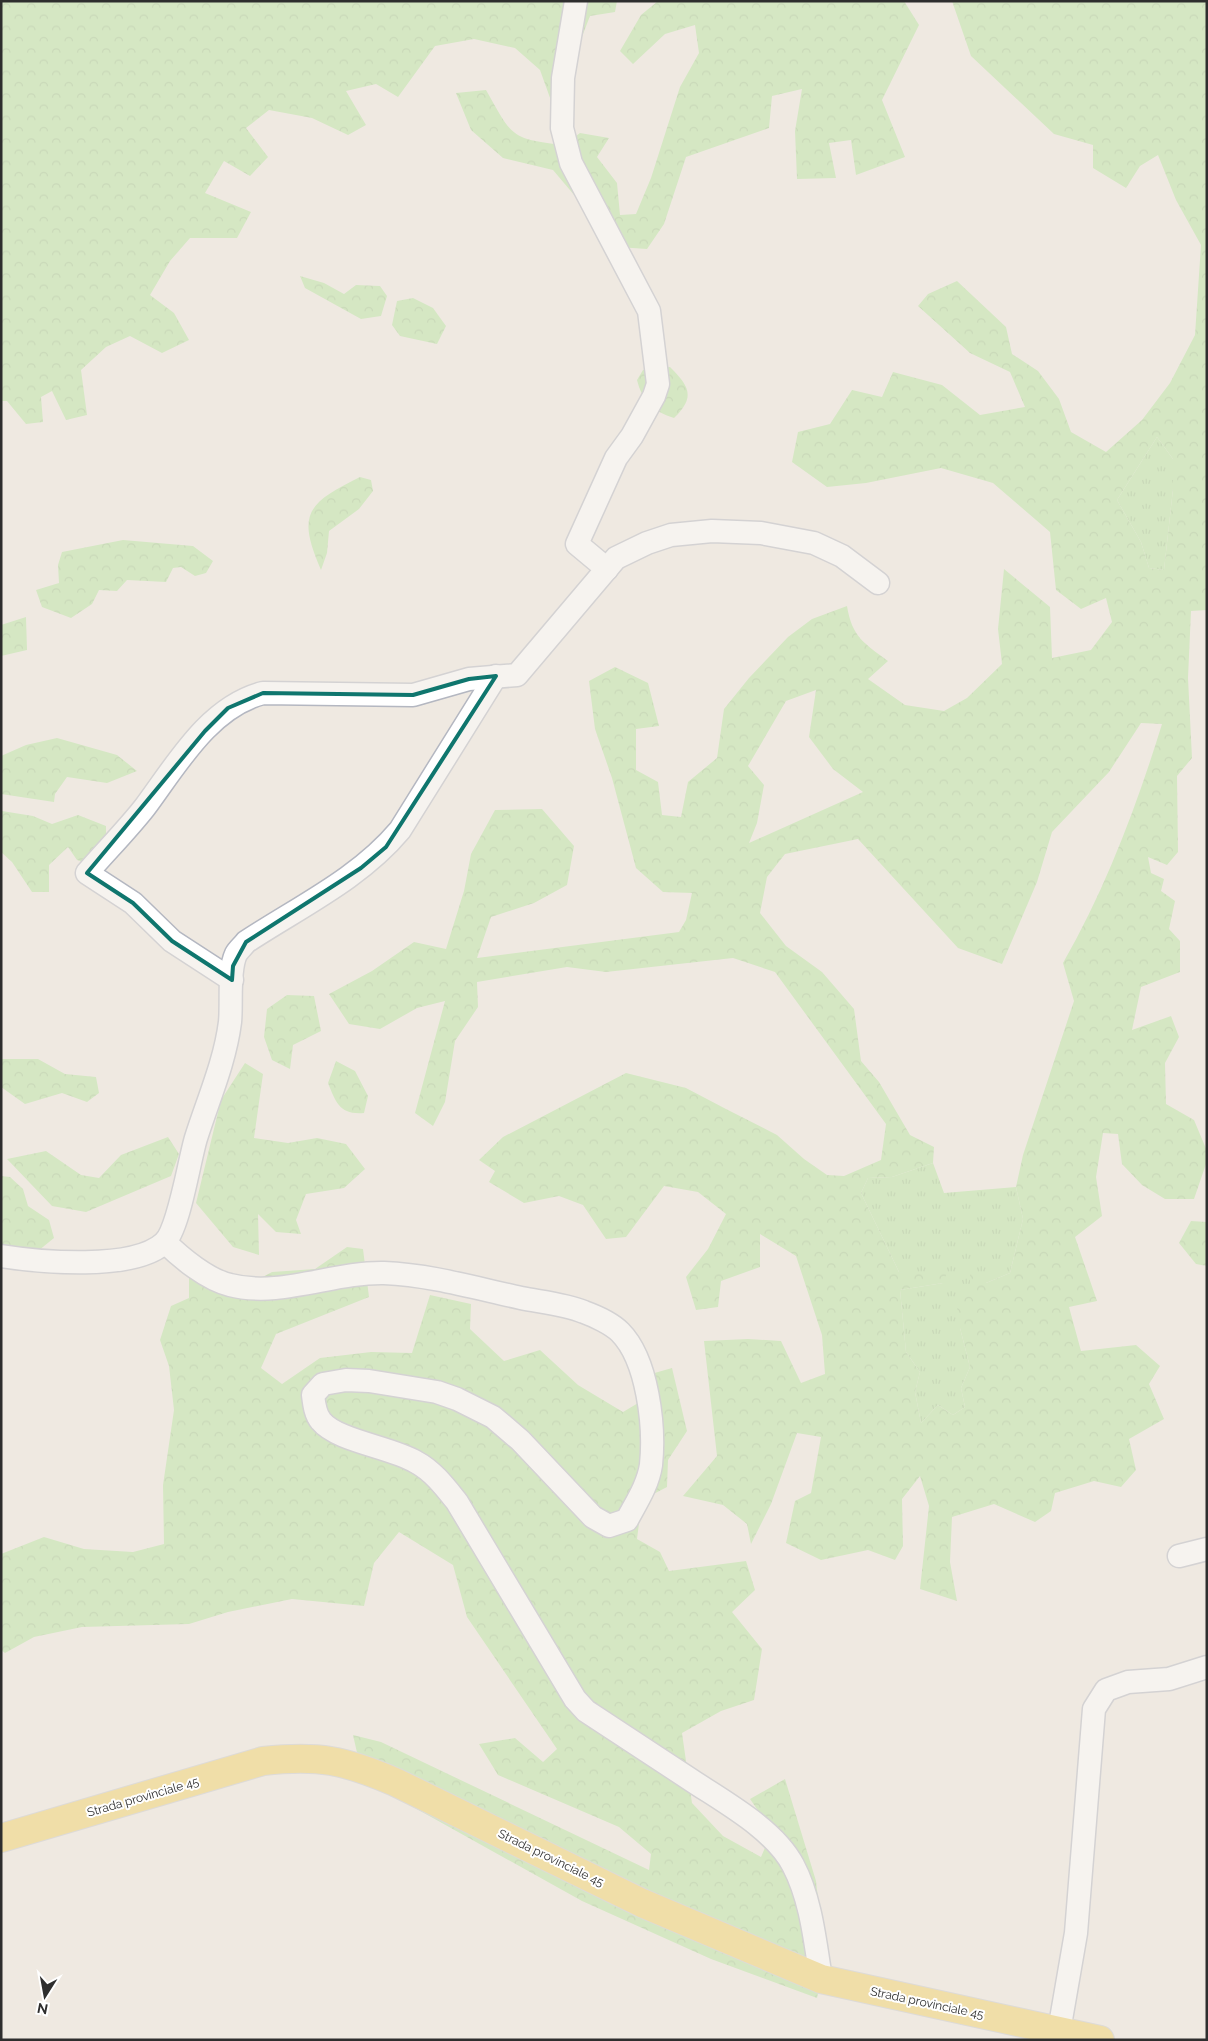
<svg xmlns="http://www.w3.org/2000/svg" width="1208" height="2041" viewBox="0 0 1208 2041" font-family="Raleway,sans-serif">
  <defs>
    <pattern id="grass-tufts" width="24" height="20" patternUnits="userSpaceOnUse" patternTransform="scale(1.25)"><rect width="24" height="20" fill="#b6e59e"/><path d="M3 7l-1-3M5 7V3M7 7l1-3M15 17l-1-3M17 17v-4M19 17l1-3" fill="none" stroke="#9dc588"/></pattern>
    <pattern id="forest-crowns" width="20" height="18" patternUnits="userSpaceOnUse" patternTransform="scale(1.25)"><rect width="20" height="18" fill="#b6e59e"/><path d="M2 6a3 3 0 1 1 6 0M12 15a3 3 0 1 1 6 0" fill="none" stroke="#9dc588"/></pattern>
  </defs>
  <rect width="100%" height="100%" fill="#efe9e1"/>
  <g fill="url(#grass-tufts)">
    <polygon points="1157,437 1173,459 1173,489 1164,570 1149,568 1141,542 1117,500"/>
    <polygon points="933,1163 944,1193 1016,1187 1023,1219 1010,1273 986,1283 970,1294 960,1328 970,1367 961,1388 965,1407 953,1415 938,1405 921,1423 915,1392 920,1372 906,1352 900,1290 943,1283 899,1272 861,1193 868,1178 892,1177"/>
  </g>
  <g fill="url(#forest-crowns)" fill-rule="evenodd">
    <polygon points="1,1 617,1 615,12 590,16 554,109 540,70 515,48 474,39 435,46 398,97 376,84 346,91 366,125 348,135 312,118 269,110 246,128 268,157 250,176 224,161 205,193 251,212 237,238 190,238 170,261 150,295 174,313 189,340 162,353 130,336 106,347 81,370 87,415 66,420 52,391 41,397 43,422 26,424 7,401 1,401"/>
    <path d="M 658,1 L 904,1 L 919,25 L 882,100 L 905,157 L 856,175 L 851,140 L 829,143 L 836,178 L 797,179 L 795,131 L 802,89 L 772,96 L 769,128 L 686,157 L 664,224 L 647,249 L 603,246 L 580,202 L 553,170 L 503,158 L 471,130 L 456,93 L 486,90 C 512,136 510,139 564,145 L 580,133 L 609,138 L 597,157 L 617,183 L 620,215 L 636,214 L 651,178 L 680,87 L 699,53 L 695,25 L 665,34 L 633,64 L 620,51 L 641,15 Z"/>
    <path d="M 952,1 L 1207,1 L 1207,610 L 1191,611 L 1188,678 L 1192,758 L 1177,776 L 1178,852 L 1167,865 L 1148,857 L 1151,873 L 1164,879 L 1161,891 L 1175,901 L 1169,929 L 1180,941 L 1180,972 L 1141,987 L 1132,1030 L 1171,1016 L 1179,1037 L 1165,1063 L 1166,1104 L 1194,1120 L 1207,1151 L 1207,1161 L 1194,1199 L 1165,1199 L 1142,1185 L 1122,1164 L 1118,1134 L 1103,1133 L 1096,1177 L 1102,1216 L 1075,1237 L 1097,1301 L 1069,1307 L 1081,1351 L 1136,1345 L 1160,1366 L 1149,1384 L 1164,1419 L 1129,1439 L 1136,1470 L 1121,1487 L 1094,1481 L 1055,1493 L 1051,1511 L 1035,1522 L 994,1504 L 952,1517 L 950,1562 L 957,1601 L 920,1589 L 929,1506 L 920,1476 L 902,1499 L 903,1546 L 895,1560 L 868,1550 L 821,1560 L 786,1543 L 795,1501 L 811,1493 L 821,1437 L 797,1433 L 771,1504 L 751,1544 L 747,1524 L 723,1505 L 683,1496 L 717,1456 L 704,1341 L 748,1339 L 781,1341 L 801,1383 L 825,1374 L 822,1335 L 796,1256 L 760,1234 L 760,1267 L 721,1281 L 718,1307 L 696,1310 L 686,1277 L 708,1249 L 726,1214 L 698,1192 L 664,1186 L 626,1237 L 606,1239 L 583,1205 L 559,1196 L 524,1203 L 489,1182 L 495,1171 L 479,1160 L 503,1137 L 626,1073 L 686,1088 L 726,1109 L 777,1135 L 804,1159 L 827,1175 L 844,1176 L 881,1160 L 886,1124 L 775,972 L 733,958 L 606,972 L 567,967 L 477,982 L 478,1007 L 455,1041 L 445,1102 L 433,1126 L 415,1113 L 445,1001 L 417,1008 L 380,1029 L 349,1024 L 329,994 L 372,971 L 414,942 L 446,949 L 464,891 L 471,854 L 495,810 L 542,809 L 574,846 L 567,885 L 534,903 L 491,917 L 477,958 L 679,932 L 686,920 L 692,893 L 663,892 L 636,868 L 612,778 L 595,729 L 589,681 L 615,667 L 648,683 L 659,726 L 636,729 L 636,770 L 658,782 L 662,815 L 681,817 L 688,782 L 717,758 L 724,709 L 749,678 L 788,637 L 812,619 L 847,606 C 852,637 864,643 888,661 L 868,679 L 905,705 L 944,711 L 967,698 L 1002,664 L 998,629 L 1004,569 L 1050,607 L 1052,658 L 1091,650 L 1112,622 L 1106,598 L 1081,609 L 1056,590 L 1050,532 L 993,483 L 941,468 L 866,483 L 827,487 L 792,462 L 798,432 L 830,424 L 852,390 L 882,397 L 893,372 L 942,385 L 980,415 L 1025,407 L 1010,372 L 970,353 L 918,306 L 928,294 L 957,281 L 1006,327 L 1012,354 L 1038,371 L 1059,399 L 1071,432 L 1106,452 L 1142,420 L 1170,383 L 1195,335 L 1201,245 L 1176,200 L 1158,155 L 1140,166 L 1126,188 L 1093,168 L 1093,145 L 1054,134 L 971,56 ZM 1157,437 L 1173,459 L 1173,489 L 1164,570 L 1149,568 L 1141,542 L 1117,500 ZM 816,690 L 809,737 L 833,769 L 863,792 L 749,843 L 757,823 L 764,785 L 748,766 L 786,701 ZM 1141,723 L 1162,724 C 1137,805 1106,888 1063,963 L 1074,1001 L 1023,1155 L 1016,1187 L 1023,1219 L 1010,1273 L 986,1283 L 980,1272 L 970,1274 L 970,1294 L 956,1300 L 960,1328 L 970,1367 L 961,1388 L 965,1407 L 953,1415 L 938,1405 L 921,1423 L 915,1392 L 920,1372 L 906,1352 L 900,1290 L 943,1283 L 947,1273 L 899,1272 L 861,1193 L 868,1178 L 892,1177 L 933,1163 L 934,1147 L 910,1135 L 879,1082 L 861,1061 L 854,1009 L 822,972 L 786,946 L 760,913 L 767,877 L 785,854 L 858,839 L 958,948 L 1002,964 L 1037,882 L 1052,832 L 1109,772 Z"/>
    <polygon points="300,276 324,283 344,294 356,285 380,286 387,296 381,316 361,319 305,288"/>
    <polygon points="413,298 433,308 446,326 437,344 400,336 392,325 397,301"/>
    <path d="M 670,367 C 689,386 696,397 674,418 C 654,412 642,401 637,380 L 643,370 Z"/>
    <path d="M 360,477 L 371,480 L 373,491 L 359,509 L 329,531 L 327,553 L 321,570 C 296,513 308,503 360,477 Z"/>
    <polygon points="123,540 193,546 213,561 206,573 195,576 181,567 173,568 166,582 127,580 117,591 99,590 92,604 71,618 42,607 36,590 59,583 58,565 62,552"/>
    <polygon points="26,617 27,650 1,656 1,625"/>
    <polygon points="57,738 117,755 137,771 107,783 67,777 55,794 54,802 1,794 1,756 26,745"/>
    <polygon points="1,808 2,811 33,816 52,824 78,815 106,826 106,869 77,860 68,847 49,865 49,892 32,892 12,862 1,852"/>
    <polygon points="287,995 314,996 321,1031 293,1045 290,1069 272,1060 264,1037 267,1009"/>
    <polygon points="1,1059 38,1059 65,1074 96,1077 99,1093 87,1102 62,1093 25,1104 1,1087"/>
    <path d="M 336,1061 L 355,1071 L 368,1096 L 364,1113 C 340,1115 336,1103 328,1083 Z"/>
    <polygon points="245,1063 263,1074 254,1138 288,1143 317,1138 346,1144 365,1169 344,1188 306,1194 296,1220 301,1234 276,1232 258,1214 259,1255 233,1247 196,1203 221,1100"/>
    <polygon points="168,1137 179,1154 171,1176 86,1212 52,1206 7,1159 46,1151 81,1175 99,1178 121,1155"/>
    <polygon points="1,1176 10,1177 23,1189 28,1206 49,1220 54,1238 38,1251 1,1245"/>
    <polygon points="1191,1221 1207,1222 1207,1266 1196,1264 1179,1243"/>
    <polygon points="347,1247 363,1249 369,1297 276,1334 261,1368 282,1384 320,1358 371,1352 412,1353 430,1295 471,1304 470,1329 504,1361 540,1350 578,1385 623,1412 655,1393 651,1374 672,1368 687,1431 668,1460 667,1487 642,1500 637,1539 660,1552 669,1571 746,1561 755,1590 732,1612 762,1649 754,1700 721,1711 682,1733 692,1803 723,1836 761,1857 772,1831 750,1799 785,1779 816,1881 825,1959 817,1998 711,1959 582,1901 363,1779 353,1735 381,1742 649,1870 651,1854 619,1827 498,1775 479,1744 515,1738 543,1762 557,1749 467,1617 453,1565 399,1532 374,1563 364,1606 292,1599 228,1612 189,1624 82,1627 34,1637 5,1653 1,1650 1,1554 44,1537 84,1549 133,1552 164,1544 163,1485 174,1410 169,1366 160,1340 171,1306 189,1298 189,1277 227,1296 272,1272 315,1269"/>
  </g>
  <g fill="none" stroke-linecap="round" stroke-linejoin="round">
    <g stroke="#b4b7c1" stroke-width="25">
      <g id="minor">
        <polyline points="576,1 563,78 562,128 571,163 649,311 658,384 654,396 632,436 616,458 577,544 607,569"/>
        <path d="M 232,980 L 172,941 L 133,903 L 87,873 C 106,851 127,830 145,807 C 177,764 209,707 263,693 L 413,695 L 469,679 L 517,675 L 616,558 L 647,543 L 671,535 L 712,531 L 761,533 L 814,543 L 842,556 L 878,583"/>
        <path d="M 165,1242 C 181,1258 208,1280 230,1285 C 280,1298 333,1272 384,1273 C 431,1275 475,1288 521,1298 C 541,1302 565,1304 584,1312 C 595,1316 612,1324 620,1332 C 648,1360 655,1427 651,1465 C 648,1485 636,1503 627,1520 L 609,1526 L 593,1517 L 520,1440 L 493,1417 L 457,1399 L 437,1392 L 369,1381 L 346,1380 L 323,1384 L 313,1395 C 314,1403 315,1414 321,1421 C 337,1441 391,1447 416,1462 C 433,1471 445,1487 457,1502 L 575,1699 L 586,1711 C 621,1734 656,1757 691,1780 C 724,1802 774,1829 793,1865 C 811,1899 815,1941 821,1979"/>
        <path d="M 1,1256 C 40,1262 133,1271 164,1243 C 179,1229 189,1161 196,1138 C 208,1100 225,1062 230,1022 C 232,1003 228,971 236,954 C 238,950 243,946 246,942 C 299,907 359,879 400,830 L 496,676"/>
        <polyline points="1179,1556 1207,1549"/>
        <polyline points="1059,2031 1076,1933 1094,1709 1106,1690 1128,1682 1169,1679 1207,1667"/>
      </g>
    </g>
    <g stroke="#c9c9c9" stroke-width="30">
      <path id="major" d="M 1,1838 L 263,1761 C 319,1755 344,1760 395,1782 L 642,1903 L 821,1979 L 1100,2040"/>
    </g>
    <use href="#minor" stroke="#fff" stroke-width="22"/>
    <use href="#major" stroke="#f2d163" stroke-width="28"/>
  </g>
  <path d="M0 0H1208V2041H0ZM 496,676 L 386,847 L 361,868 L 246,942 L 233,966 L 232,980 L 172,941 L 133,903 L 87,873 L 205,731 L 228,708 L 263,693 L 413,695 L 469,679 Z" fill="#efe9e1" fill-opacity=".55" fill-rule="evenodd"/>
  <path fill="none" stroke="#0f766e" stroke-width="4" stroke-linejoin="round" d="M 496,676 L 386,847 L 361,868 L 246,942 L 233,966 L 232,980 L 172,941 L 133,903 L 87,873 L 205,731 L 228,708 L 263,693 L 413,695 L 469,679 Z"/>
  <g text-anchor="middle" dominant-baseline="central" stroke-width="4" stroke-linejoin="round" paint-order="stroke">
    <g font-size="12" fill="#2e2e2e" stroke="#fff">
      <text transform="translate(143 1797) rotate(-16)">Strada provinciale 45</text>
      <text transform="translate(551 1858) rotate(26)">Strada provinciale 45</text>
      <text transform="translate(927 2003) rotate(12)">Strada provinciale 45</text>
    </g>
  </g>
  <rect width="1208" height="2041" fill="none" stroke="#2e2e2e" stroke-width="5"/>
  <g transform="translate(45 1996) rotate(191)" stroke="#ffffff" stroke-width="4" paint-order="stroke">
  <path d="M0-4L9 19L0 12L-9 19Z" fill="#2e2e2e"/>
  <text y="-8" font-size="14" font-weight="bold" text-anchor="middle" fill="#2e2e2e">N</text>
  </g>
</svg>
